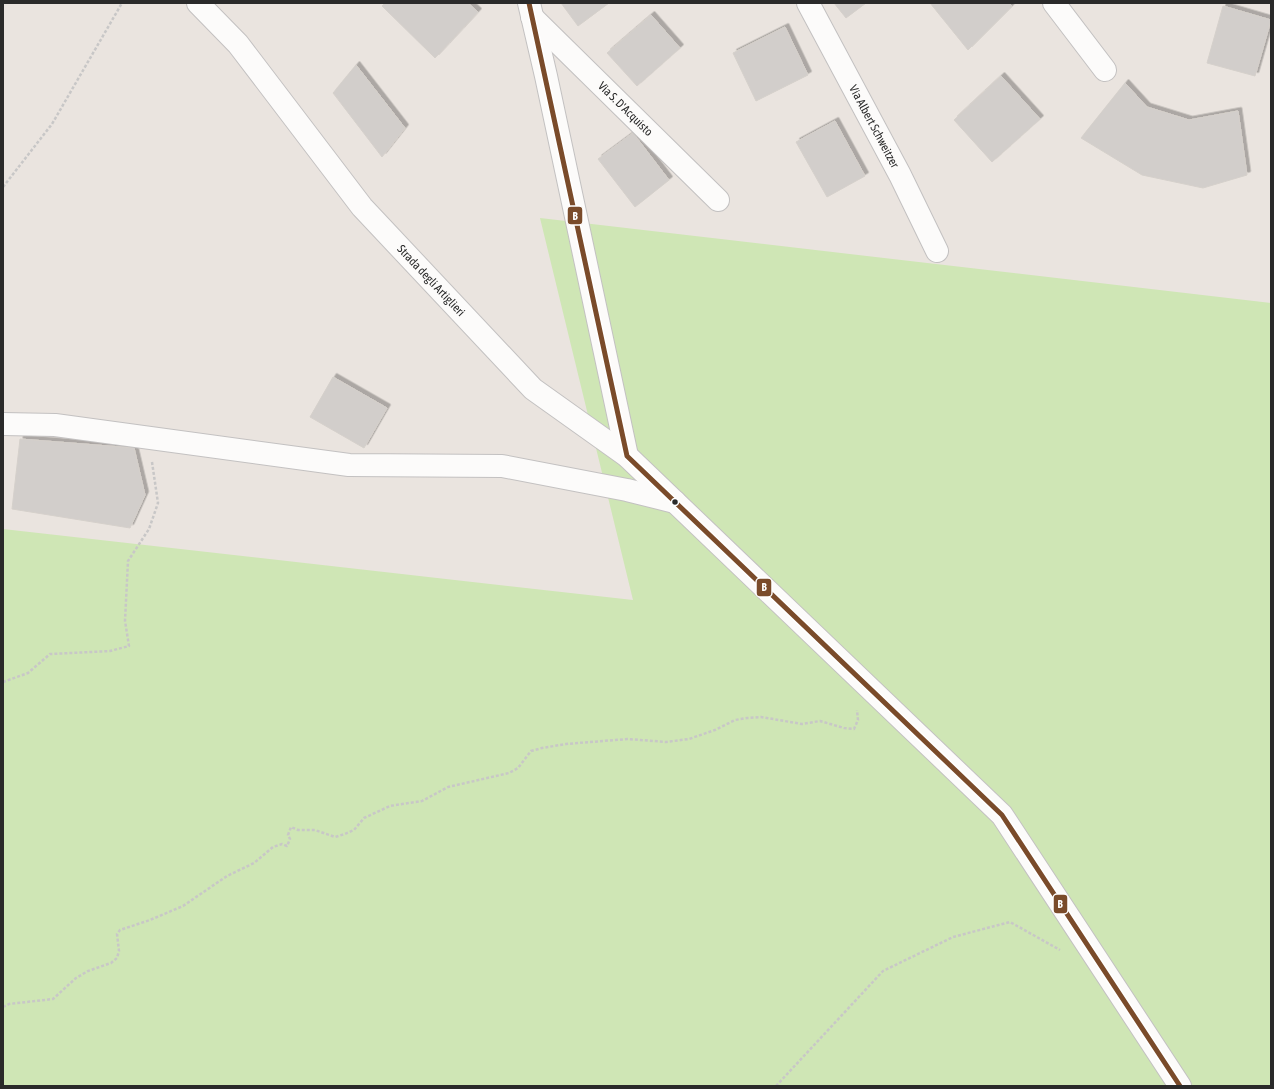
<svg xmlns="http://www.w3.org/2000/svg" width="1274" height="1089" viewBox="0 0 1274 1089" font-family="'Asap Condensed',sans-serif">
  <defs>
    <filter id="shadow"><feDropShadow dx="3.5" dy="-3.5" stdDeviation="0" flood-color="#0004"/></filter>
  </defs>
  <rect width="100%" height="100%" fill="#eae4df"/>
  <polygon fill="#cfe6b5" points="540,218 1271,303 1271,1086 3,1086 3,529 633,600"/>
  <g fill="#d2cecb" stroke="#d5d0cb" filter="url(#shadow)">
    <polygon points="385,3 468,3 478,12 435,58 382,6"/>
    <polygon points="561,3 609,3 578,26"/>
    <polygon points="834,3 866,3 846,18"/>
    <polygon points="930,3 1009,3 1012,6 968,50"/>
    <polygon points="1223,6 1271,20 1255,76 1207,63"/>
    <polygon points="651,15 680,48 637,86 607,53"/>
    <polygon points="785,27 808,75 756,101 733,53"/>
    <polygon points="356,65 405,128 382,157 333,93"/>
    <polygon points="1001,76 1040,119 992,162 954,120"/>
    <polygon points="1125,83 1147,107 1189,120 1238,111 1247,175 1203,188 1142,175 1081,138"/>
    <polygon points="835,121 865,176 827,197 796,142"/>
    <polygon points="633,133 669,180 635,207 598,159"/>
    <polygon points="333,377 387,408 364,448 310,417"/>
    <polygon points="20,439 134,448 145,495 130,528 12,509"/>
  </g>
  <g fill="none" stroke-linecap="round" stroke-linejoin="round">
    <g stroke="#c3c1c1" stroke-width="24">
      <g id="minor">
        <path id="s1" d="M 198,3 L 238,44 L 362,207 L 533,389 L 627,456 L 1002,815 L 1180,1086"/>
        <polyline points="529,3 546,76 627,456"/>
        <path id="s2" d="M 808,3 L 900,175 L 937,251"/>
        <polyline points="1054,3 1105,70"/>
        <path id="s3" d="M 532,17 L 718,200"/>
        <polyline points="3,424 55,425 349,465 502,466 627,490 675,502"/>
      </g>
    </g>
    <g stroke="#c8c7c7" stroke-width="2.5" stroke-dasharray="3 2" stroke-linecap="butt">
      <polyline points="3,187 52,124 122,3"/>
      <polyline points="3,682 28,673 50,654 110,651 129,646 125,621 128,561 149,529 158,503 152,462"/>
      <polyline points="3,1007 9,1004 53,999 76,978 88,971 111,963 117,958 119,951 117,934 120,930 150,920 183,906 227,876 254,863 273,847 282,844 287,846 290,839 288,835 291,827 298,830 315,830 335,837 345,834 354,830 364,818 390,806 422,801 448,787 509,773 518,768 531,751 542,748 566,744 628,739 666,742 689,739 715,730 735,720 747,718 761,717 802,724 820,721 844,728 854,729 858,720 857,710"/>
      <polyline points="776,1086 883,971 953,937 1010,922 1060,950"/>
    </g>
    <use href="#minor" stroke="#fcfbfa" stroke-width="22"/>
    <g stroke="#fff" stroke-width="8">
      <polyline id="bus-1" points="529,3 627,456 1002,815 1180,1086"/>
    </g>
    <use href="#bus-1" stroke="#7a4b2a" stroke-width="5"/>
  </g>
  <circle fill="#2a2a2a" stroke="#fff" stroke-width="1.5" cx="675" cy="502" r="3.5"/>
  <g text-anchor="middle" dominant-baseline="central" stroke-width="3" stroke-linejoin="round" paint-order="stroke">
    <g font-size="12" fill="#2a2a2a" stroke="#fff">
      <text stroke="none"><textPath href="#s3" startOffset="131">Via S. D'Acquisto</textPath></text>
      <text stroke="none"><textPath href="#s2" startOffset="140">Via Albert Schweitzer</textPath></text>
      <text stroke="none"><textPath href="#s1" startOffset="363">Strada degli Artiglieri</textPath></text>
    </g>
  </g>
  <g stroke="#fff" stroke-width="1.5">
    <rect x="567" y="206" width="16" height="19" rx="4" fill="#7a4b2a"/>
    <rect x="756" y="578" width="16" height="19" rx="4" fill="#7a4b2a"/>
    <rect x="1053" y="894" width="15" height="20" rx="4" fill="#7a4b2a"/>
  </g>
  <g font-size="11" text-anchor="middle" font-weight="bold" fill="#fff">
    <text x="575" y="220">B</text>
    <text x="764" y="591">B</text>
    <text x="1060" y="908">B</text>
  </g>
  <rect width="1274" height="1089" fill="none" stroke="#2a2a2a" stroke-width="8"/>
</svg>
